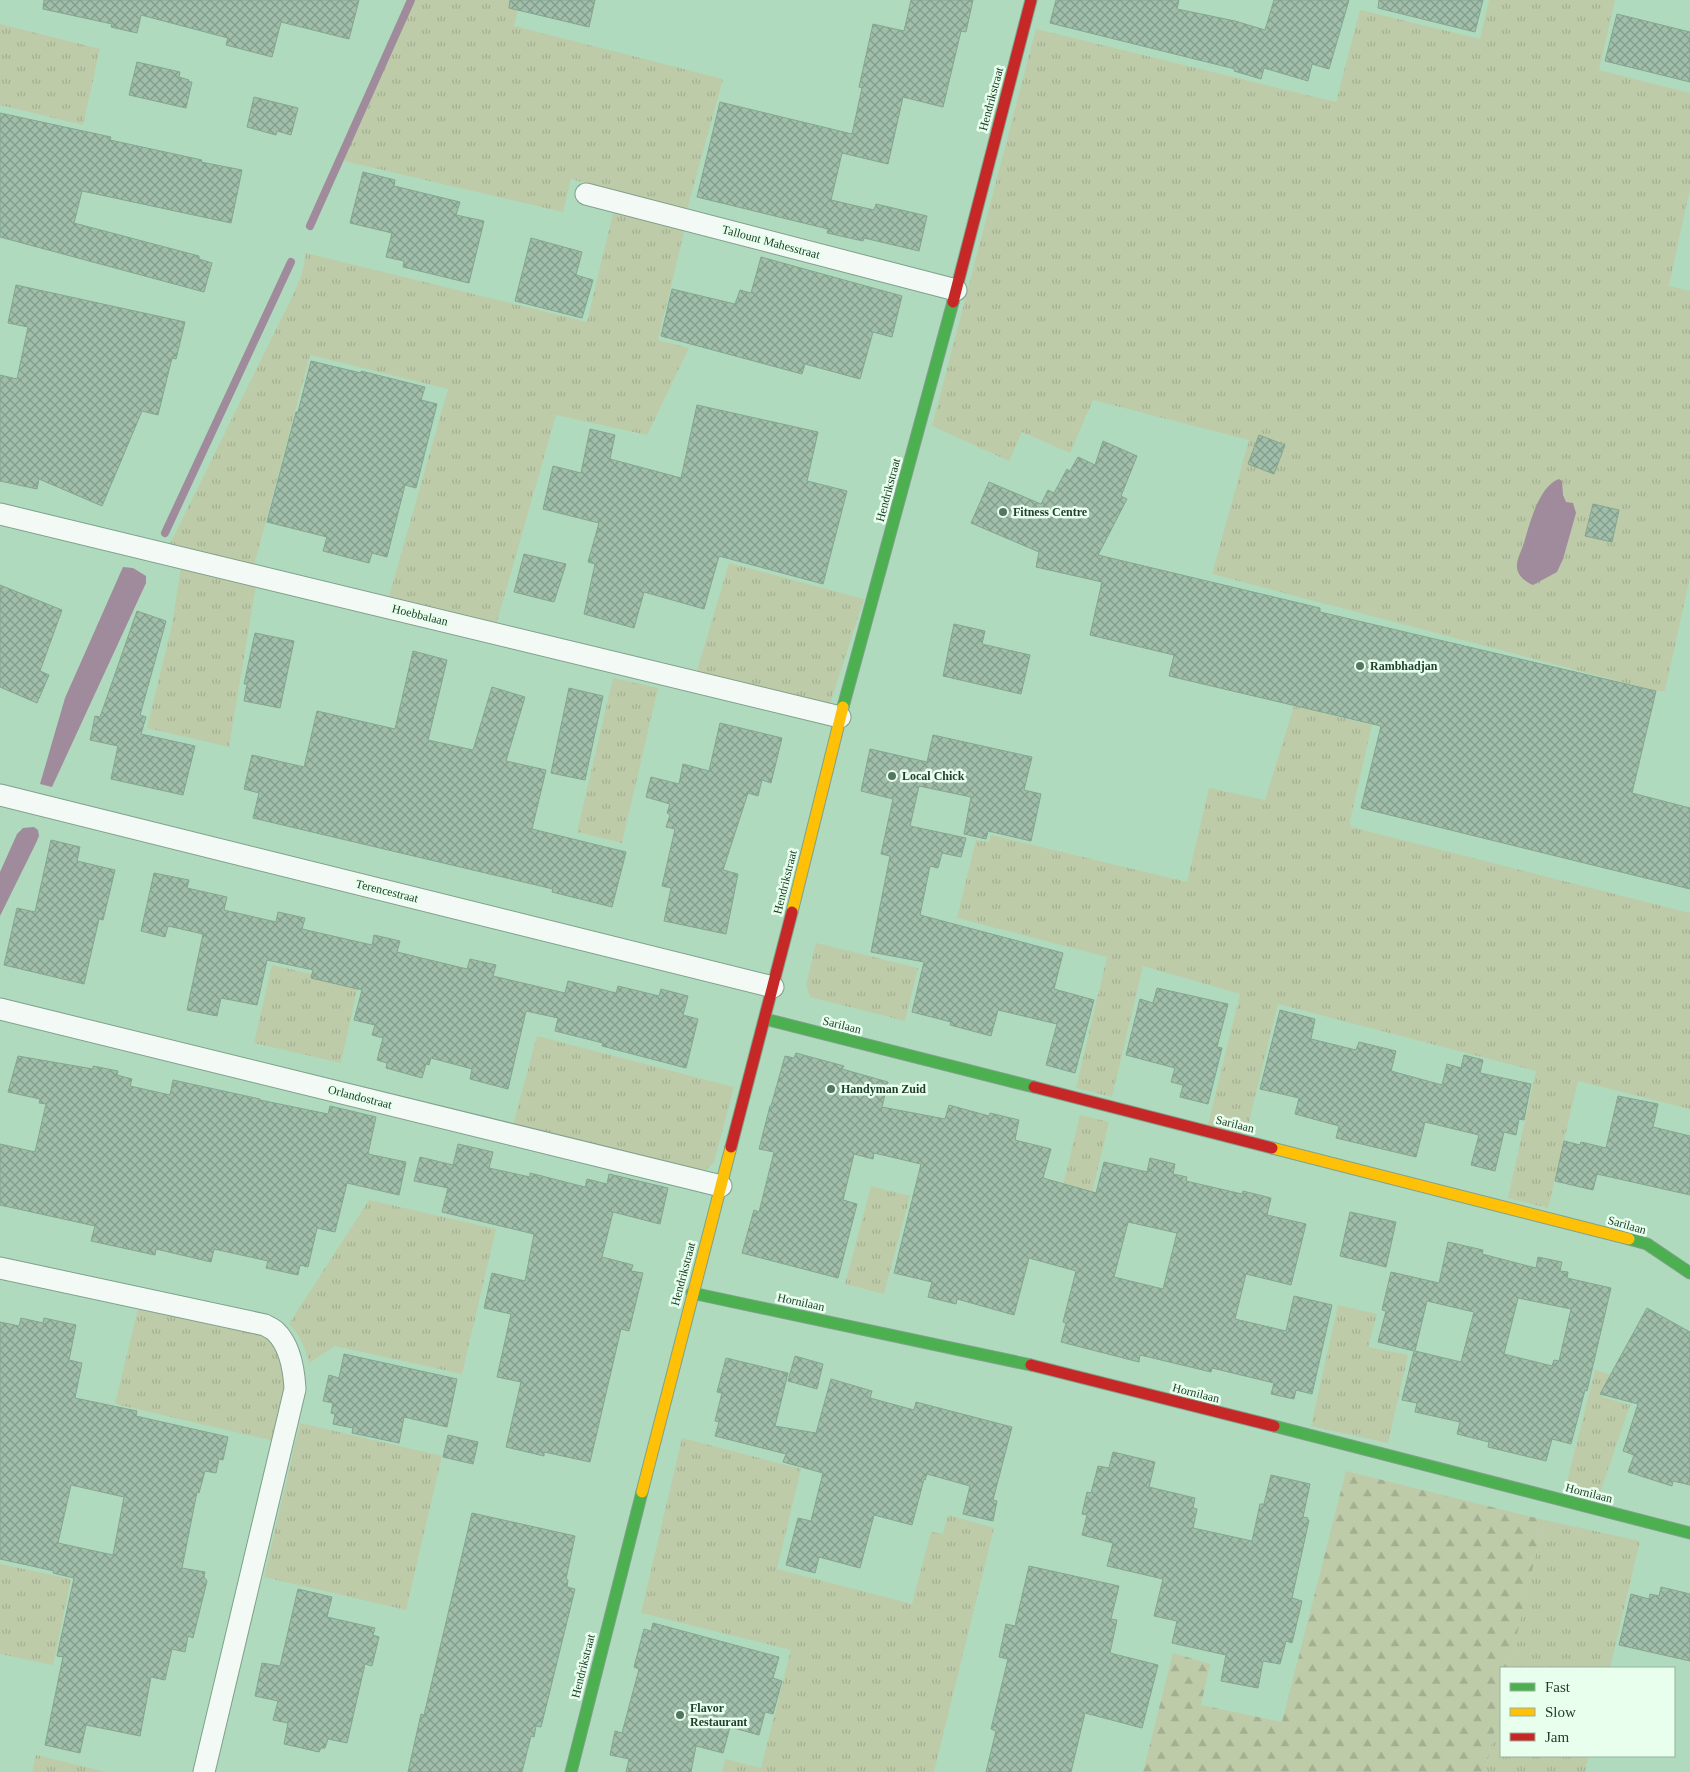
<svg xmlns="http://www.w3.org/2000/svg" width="1690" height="1772" viewBox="0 0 1690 1772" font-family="Georgia,serif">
  <defs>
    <pattern id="grass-tufts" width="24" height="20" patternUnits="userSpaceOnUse" patternTransform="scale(1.25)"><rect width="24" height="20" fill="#becba8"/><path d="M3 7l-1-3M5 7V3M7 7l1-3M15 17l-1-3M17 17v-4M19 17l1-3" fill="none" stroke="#a3af91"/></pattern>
    <pattern id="forest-firs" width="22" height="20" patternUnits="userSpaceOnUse" patternTransform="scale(1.25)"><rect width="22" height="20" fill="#becba8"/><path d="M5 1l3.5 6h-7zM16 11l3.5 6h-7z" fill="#a3af91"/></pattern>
    <pattern id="building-cross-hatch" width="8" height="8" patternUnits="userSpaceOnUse" patternTransform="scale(1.25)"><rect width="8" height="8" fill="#a0beaa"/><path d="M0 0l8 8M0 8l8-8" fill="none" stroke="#829c8b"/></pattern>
  </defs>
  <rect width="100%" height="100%" fill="#afdabd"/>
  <g fill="url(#grass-tufts)">
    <polygon points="411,0 520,0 514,26 723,79 687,210 571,179 563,212 340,160"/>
    <polygon points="1489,0 1615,0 1599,70 1690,93 1690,188 1669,286 1690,291 1690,577 1665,691 1656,691 1212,574 1249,440 1093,400 1070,453 1022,432 1009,461 932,426 1036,29 1336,102 1360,10 1480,39"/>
    <polygon points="0,24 100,49 83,125 0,105"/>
    <polygon points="614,209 685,228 658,340 689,348 647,435 556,415 496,625 388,600 448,389 310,355 254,566 169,546 295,291 302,273 306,253 587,322"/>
    <polygon points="729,563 864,599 830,704 696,674"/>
    <polygon points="181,567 256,585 229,747 147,728 172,625"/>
    <polygon points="613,678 658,688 622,843 577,832"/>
    <polygon points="1294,706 1372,725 1350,821 1351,827 1690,913 1690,1109 1578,1081 1548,1208 1508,1198 1536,1071 1278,1004 1246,1134 1208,1125 1240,994 1143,966 1112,1097 1076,1088 1107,957 957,918 976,840 989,842 991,835 1187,882 1209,788 1265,800"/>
    <polygon points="816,943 918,968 905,1021 810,997 806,985"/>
    <polygon points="272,965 358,985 341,1063 254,1043"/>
    <path d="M 537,1036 L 734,1087 L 714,1162 C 709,1169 705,1171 697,1170 L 513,1125 Z"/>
    <polygon points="1080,1115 1109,1122 1083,1230 1054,1223"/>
    <polygon points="871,1186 910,1196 884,1294 845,1284"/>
    <path d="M 369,1200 L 496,1229 L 462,1374 L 335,1346 L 309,1363 C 306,1349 300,1335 289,1324 Z"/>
    <polygon points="139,1305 263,1330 279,1350 288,1378 274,1441 115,1404"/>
    <polygon points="1338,1305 1377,1314 1368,1347 1408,1355 1388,1443 1311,1426"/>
    <polygon points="1595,1370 1609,1374 1602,1397 1630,1405 1598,1499 1565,1490"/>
    <polygon points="300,1423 442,1456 406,1610 264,1577"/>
    <polygon points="682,1438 801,1469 777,1569 912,1604 931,1532 943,1534 948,1515 994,1528 934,1772 722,1772 725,1759 761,1768 791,1650 641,1613"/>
    <polygon points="1544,1520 1640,1541 1610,1668 1509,1668"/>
    <polygon points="0,1564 71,1579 53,1665 0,1654"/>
    <polygon points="1501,1702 1501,1756 1589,1756 1585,1772 1485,1772"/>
    <polygon points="36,1755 106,1772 32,1772"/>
  </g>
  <polygon fill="url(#forest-firs)" points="1346,1471 1544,1520 1509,1668 1501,1668 1501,1702 1485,1772 1143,1772 1173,1653 1210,1664 1201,1705 1282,1722"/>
  <g fill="#a08b9d">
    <path d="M 1559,479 L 1562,481 L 1563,495 L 1566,502 L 1573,503 L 1576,513 L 1563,559 L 1557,572 L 1533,585 C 1525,582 1516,574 1517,565 C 1517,559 1521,551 1523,546 C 1529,527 1538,486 1559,479 Z"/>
    <polygon points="123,567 133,568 146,576 146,583 52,787 40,784 65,698"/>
    <polygon points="34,827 38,830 39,836 36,843 0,916 0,872 17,834 23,828"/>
  </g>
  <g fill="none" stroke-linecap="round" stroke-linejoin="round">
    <g stroke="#a08b9d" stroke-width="8">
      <polyline points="310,226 411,0"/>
      <polyline points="165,533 291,262"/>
    </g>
  </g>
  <g fill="url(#building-cross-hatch)" stroke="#84a68f" fill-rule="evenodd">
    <polygon points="44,0 359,0 349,39 281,22 272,57 226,45 228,38 141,15 137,33 111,27 112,24 43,9"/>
    <polygon points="510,0 595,0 589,27 509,8"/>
    <polygon points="911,0 973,0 966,32 961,31 943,107 903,97 888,164 842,153 831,200 874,210 876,204 927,216 919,251 864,238 863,241 827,233 828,229 697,197 720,102 852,134 862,88 859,87 873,24 904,31"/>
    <polygon points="1056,0 1179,0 1177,9 1235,21 1265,30 1274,0 1349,0 1329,69 1312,64 1308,81 1264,68 1261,79 1234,71 1235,69 1050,23"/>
    <polygon points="1379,0 1483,0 1475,32 1378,8"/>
    <polygon points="1617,14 1690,32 1690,82 1605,61"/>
    <polygon points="137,62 180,72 179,77 189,80 189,82 192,82 186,108 129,95"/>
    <polygon points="254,97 298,108 291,135 277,131 276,135 247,127"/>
    <polygon points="0,113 111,137 110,140 202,160 201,162 242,170 231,223 82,191 74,223 199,256 199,259 212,263 204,292 0,237"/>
    <polygon points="363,172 395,180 394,186 460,202 456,215 484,221 469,283 403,267 404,261 386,257 392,233 350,223"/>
    <polygon points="531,238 582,252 576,275 593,280 582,318 515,301"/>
    <polygon points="761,257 902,296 892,337 873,332 860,379 805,364 802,374 661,336 672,289 735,304 740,290 751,293"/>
    <polygon points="16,285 185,322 176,359 172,358 158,415 142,411 102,506 39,479 37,489 0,481 0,375 17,379 28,327 8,323"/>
    <polygon points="311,361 361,373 361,371 425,387 421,400 437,404 416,488 405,485 387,557 372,553 369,563 323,551 327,537 267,522 296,412 298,412"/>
    <polygon points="697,405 818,432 807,481 847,491 823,584 719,556 704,609 644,592 634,628 584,614 595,564 588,562 599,523 543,509 553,466 581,473 590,429 615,435 610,459 681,478"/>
    <polygon points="1259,435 1285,445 1274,474 1248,464"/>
    <polygon points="1103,441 1137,456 1121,496 1127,499 1098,555 1320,608 1320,612 1656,691 1632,793 1690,808 1690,889 1361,808 1381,726 1169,676 1174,655 1090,635 1102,582 1036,567 1039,552 971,523 989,482 1041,504 1048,490 1054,493 1067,469 1070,471 1078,457 1095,465"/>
    <polygon points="1593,504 1619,510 1612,542 1585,536"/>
    <polygon points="524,554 566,564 554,602 514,592"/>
    <polygon points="0,585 62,610 40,671 49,675 37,703 0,687"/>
    <polygon points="137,611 166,621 140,715 146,717 141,734 195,746 183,795 111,779 118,746 90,740 95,716 100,717"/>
    <polygon points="954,624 985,631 982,644 1030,655 1021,694 943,676"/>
    <polygon points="255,633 294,641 280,708 244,701 247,684 244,684"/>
    <polygon points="413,651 447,660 428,740 473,750 492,687 525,697 506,761 546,770 532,829 626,852 612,907 552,892 553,889 253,818 259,793 244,789 252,755 304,767 317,711 395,729"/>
    <polygon points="569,688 603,696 585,780 551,773"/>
    <polygon points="720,723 782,738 771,783 762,780 758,796 748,793 723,870 738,874 726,934 664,921 671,888 662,886 675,829 666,827 670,815 667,813 670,804 646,797 651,777 679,784 683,764 709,771"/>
    <polygon points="933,735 1032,757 1024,790 1041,794 1031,841 988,831 986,839 964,834 971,797 919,786 910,826 966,838 961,857 942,853 938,868 930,866 920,915 1063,953 1054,989 1094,1000 1075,1073 1046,1065 1057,1024 998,1010 991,1036 950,1025 951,1022 912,1012 924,962 871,952 890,856 881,854 893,799 861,791 870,749 927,762"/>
    <polygon points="51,840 80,847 77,861 115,870 103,920 99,919 84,984 4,965 17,908 35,912"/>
    <polygon points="154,873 189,880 187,888 227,897 224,910 276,922 278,912 305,918 302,929 372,945 374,935 400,941 397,952 467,969 470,959 496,965 493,976 565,993 568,981 616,993 618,986 659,996 661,989 688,996 683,1015 698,1019 686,1068 602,1046 603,1043 555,1031 558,1018 526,1011 508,1089 470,1079 472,1069 431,1058 429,1065 426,1064 422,1078 386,1068 387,1063 377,1060 383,1038 372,1035 375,1025 354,1020 362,990 311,978 313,970 267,960 257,1005 221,998 217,1016 187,1010 203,934 168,926 165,937 141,931"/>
    <polygon points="1157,988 1228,1004 1217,1047 1222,1048 1208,1104 1180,1097 1183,1085 1171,1082 1175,1068 1126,1055 1140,999 1153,1003"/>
    <polygon points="1280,1010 1315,1019 1311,1039 1356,1050 1359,1042 1396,1051 1391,1071 1442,1085 1447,1064 1461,1068 1464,1055 1483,1060 1480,1073 1531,1084 1524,1120 1519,1119 1516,1135 1504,1132 1495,1171 1471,1165 1479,1135 1425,1122 1416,1157 1336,1138 1339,1126 1295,1114 1299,1098 1260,1089"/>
    <path d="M 796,1053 L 844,1066 L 842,1069 L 888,1082 L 882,1107 L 945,1119 L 949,1105 L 989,1116 L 990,1113 L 1019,1120 L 1015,1140 L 1051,1149 L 1043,1178 L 1096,1193 L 1104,1162 L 1147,1172 L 1150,1158 L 1175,1164 L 1173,1174 L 1187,1177 L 1186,1181 L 1242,1194 L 1243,1191 L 1271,1198 L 1267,1215 L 1306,1224 L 1291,1285 L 1246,1274 L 1235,1319 L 1286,1331 L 1294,1296 L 1332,1305 L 1312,1394 L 1296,1390 L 1294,1399 L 1271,1394 L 1274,1383 L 1212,1368 L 1211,1372 L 1182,1365 L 1140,1355 L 1139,1362 L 1061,1342 L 1066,1323 L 1063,1322 L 1076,1271 L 1029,1258 L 1014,1315 L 957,1299 L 956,1304 L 928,1297 L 932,1282 L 894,1273 L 921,1164 L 874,1153 L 873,1159 L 854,1154 L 843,1200 L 857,1204 L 838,1278 L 742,1253 L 754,1210 L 759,1212 L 774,1152 L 759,1149 L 770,1106 L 771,1106 L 785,1056 L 794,1058 ZM 1128,1222 L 1177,1233 L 1163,1289 L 1114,1277 Z"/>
    <polygon points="18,1056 93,1069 93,1066 118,1071 117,1075 132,1079 130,1086 170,1095 173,1080 260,1099 260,1100 328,1114 330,1106 376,1117 368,1154 406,1162 399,1195 347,1183 335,1232 317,1228 308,1267 300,1265 298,1275 266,1268 268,1261 214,1249 211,1262 156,1249 155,1255 91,1241 95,1226 0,1205 0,1144 35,1152 46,1104 39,1103 40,1099 8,1092"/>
    <polygon points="1618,1096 1658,1104 1653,1127 1690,1136 1690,1195 1597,1174 1593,1190 1555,1181 1564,1141 1580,1145 1581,1142 1606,1148"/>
    <polygon points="458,1144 493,1152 489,1168 530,1177 530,1173 585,1187 587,1179 607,1184 609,1174 668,1188 660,1224 613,1212 602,1257 633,1265 631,1271 643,1273 629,1331 621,1329 590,1462 544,1452 544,1456 506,1447 521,1382 497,1377 511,1314 484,1308 492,1273 525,1281 534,1234 442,1212 448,1188 414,1181 420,1157 453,1165"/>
    <polygon points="1350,1212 1396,1222 1386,1267 1340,1256"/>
    <path d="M 1448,1242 L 1483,1250 L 1482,1254 L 1536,1268 L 1538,1257 L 1562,1262 L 1560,1271 L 1568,1272 L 1567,1278 L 1611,1288 L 1587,1391 L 1585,1390 L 1571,1444 L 1552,1439 L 1546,1461 L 1488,1447 L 1489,1442 L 1457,1434 L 1460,1422 L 1415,1412 L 1417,1403 L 1402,1400 L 1414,1351 L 1378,1342 L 1386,1311 L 1382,1310 L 1391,1272 L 1439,1283 ZM 1518,1298 L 1571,1309 L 1559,1361 L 1554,1360 L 1552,1366 L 1504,1354 ZM 1427,1301 L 1474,1312 L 1461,1362 L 1415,1351 Z"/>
    <polygon points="1647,1308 1690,1332 1690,1485 1673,1481 1672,1486 1628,1472 1634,1455 1623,1451 1638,1404 1600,1394"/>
    <path d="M 21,1318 L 43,1323 L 44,1318 L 76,1325 L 69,1360 L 82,1363 L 75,1398 L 137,1411 L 136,1416 L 228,1437 L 223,1460 L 219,1459 L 216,1473 L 205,1471 L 199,1493 L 197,1492 L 182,1568 L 205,1572 L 204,1577 L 207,1581 L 193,1638 L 188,1636 L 185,1652 L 172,1649 L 165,1680 L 151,1677 L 140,1736 L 86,1725 L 80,1753 L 45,1745 L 63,1657 L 57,1656 L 74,1578 L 53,1573 L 54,1571 L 0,1559 L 0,1322 L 19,1326 ZM 71,1485 L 124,1497 L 113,1555 L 58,1543 Z"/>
    <polygon points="344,1354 457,1379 447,1427 404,1417 399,1443 352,1433 353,1428 333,1424 335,1414 331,1413 333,1403 323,1401 329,1375 339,1378"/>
    <polygon points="795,1356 823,1364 817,1389 788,1381"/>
    <polygon points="726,1358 788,1373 775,1426 816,1433 831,1379 872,1391 870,1398 914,1410 916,1402 1012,1427 993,1500 997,1501 993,1521 963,1514 970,1486 927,1474 925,1480 924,1479 912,1525 874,1515 860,1568 819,1557 815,1573 786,1565 798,1518 811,1521 823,1473 783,1462 786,1454 715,1436 719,1422 715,1421 722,1393 717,1392"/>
    <polygon points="448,1435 478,1442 473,1464 443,1457"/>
    <polygon points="1113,1452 1155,1462 1149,1487 1195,1498 1193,1508 1197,1509 1193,1528 1252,1541 1260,1504 1264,1504 1271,1475 1310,1484 1303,1517 1308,1518 1307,1520 1309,1520 1292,1598 1302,1601 1292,1643 1286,1641 1280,1664 1263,1661 1258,1688 1221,1681 1226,1655 1172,1643 1177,1621 1154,1616 1163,1579 1107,1566 1113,1543 1082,1535 1087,1515 1082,1514 1087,1492 1091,1493 1098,1466 1109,1468"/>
    <polygon points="472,1513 575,1536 566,1579 568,1580 567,1587 575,1589 541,1727 536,1726 534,1737 531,1736 522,1772 408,1772 421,1714 424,1715"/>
    <polygon points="1029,1566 1119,1586 1111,1619 1117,1620 1110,1653 1158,1665 1142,1728 1085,1713 1071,1772 986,1772 996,1731 991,1729 1008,1659 999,1657 1006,1624 1015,1626"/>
    <polygon points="1661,1587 1690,1594 1690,1661 1619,1645 1631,1594 1649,1599 1650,1594 1659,1596"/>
    <polygon points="298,1589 332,1597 327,1617 375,1628 373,1635 379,1637 372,1666 365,1664 347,1743 328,1739 325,1748 321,1748 319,1752 284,1744 288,1723 273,1720 278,1701 255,1696 262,1663 280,1666"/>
    <polygon points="653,1623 779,1657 773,1678 782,1681 773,1714 765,1712 759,1735 730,1727 723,1753 696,1746 691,1772 626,1772 629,1759 610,1755 615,1731 622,1733 639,1669 634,1667 644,1629 651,1631"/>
  </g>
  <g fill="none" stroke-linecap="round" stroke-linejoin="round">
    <g stroke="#7fa18b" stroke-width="23">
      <g id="street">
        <polyline points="586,194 956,290"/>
        <polyline points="0,514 840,717"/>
        <polyline points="0,795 773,987"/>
        <polyline points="0,1009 721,1186"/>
        <path d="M 0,1268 L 265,1325 C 268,1327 273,1329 275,1331 C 290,1345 294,1370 295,1389 L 204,1772"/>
      </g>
    </g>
    <g stroke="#7fa18b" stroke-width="13">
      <g id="fast">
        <polyline points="843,707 953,302"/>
        <polyline points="765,1019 1034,1087"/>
        <polyline points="1629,1239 1647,1244 1690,1273"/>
        <polyline points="692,1293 1031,1365"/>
        <polyline points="1274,1426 1690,1533"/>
        <polyline points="571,1772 642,1492"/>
      </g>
    </g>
    <g stroke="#7fa18b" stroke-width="13">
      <g id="slow">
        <polyline points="792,912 843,707"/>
        <polyline points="1272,1148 1629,1239"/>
        <polyline points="642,1492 731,1147"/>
      </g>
    </g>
    <g stroke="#7fa18b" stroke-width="13">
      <g id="jam">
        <polyline points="953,302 1031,0"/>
        <polyline points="1034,1087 1272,1148"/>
        <polyline points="731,1147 792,912"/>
        <polyline points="1031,1365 1274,1426"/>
      </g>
    </g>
    <use href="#street" stroke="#f3f9f5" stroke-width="21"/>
    <use href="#fast" stroke="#4caf50" stroke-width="11"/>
    <use href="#slow" stroke="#ffc107" stroke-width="11"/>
    <use href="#jam" stroke="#c62828" stroke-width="11"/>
  </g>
  <g fill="#52765e" stroke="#e8ffee" stroke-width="2">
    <circle cx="1003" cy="512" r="5"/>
    <circle cx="1360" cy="666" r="5"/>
    <circle cx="892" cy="776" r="5"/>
    <circle cx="831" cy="1089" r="5"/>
    <circle cx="680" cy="1715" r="5"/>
  </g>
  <g text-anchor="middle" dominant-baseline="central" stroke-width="5" stroke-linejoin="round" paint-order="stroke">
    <g font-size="12" fill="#20402b" stroke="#e8ffee">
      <text transform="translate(991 99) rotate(-75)">Hendrikstraat</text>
      <text transform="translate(771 242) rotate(15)">Tallount Mahesstraat</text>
      <text transform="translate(888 490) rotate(-75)">Hendrikstraat</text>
      <text transform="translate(420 615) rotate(14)">Hoebbalaan</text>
      <text transform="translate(785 882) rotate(-76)">Hendrikstraat</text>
      <text transform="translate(387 891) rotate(14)">Terencestraat</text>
      <text transform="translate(842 1025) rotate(14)">Sarilaan</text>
      <text transform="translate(360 1097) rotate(14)">Orlandostraat</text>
      <text transform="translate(1235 1124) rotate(14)">Sarilaan</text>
      <text transform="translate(1627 1225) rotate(16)">Sarilaan</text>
      <text transform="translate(683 1274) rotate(-75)">Hendrikstraat</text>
      <text transform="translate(801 1302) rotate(12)">Hornilaan</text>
      <text transform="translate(1196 1393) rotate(14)">Hornilaan</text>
      <text transform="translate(1589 1493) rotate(14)">Hornilaan</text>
      <text transform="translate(583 1666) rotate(-76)">Hendrikstraat</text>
    </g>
    <g font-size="12" font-weight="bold" fill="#20402b" stroke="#e8ffee" text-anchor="start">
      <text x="1013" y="512">Fitness Centre</text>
      <text x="1370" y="666">Rambhadjan</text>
      <text x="902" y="776">Local Chick</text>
      <text x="841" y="1089">Handyman Zuid</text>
      <text x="690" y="1708">Flavor<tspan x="690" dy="14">Restaurant</tspan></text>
    </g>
  </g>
  <rect x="1500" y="1667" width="175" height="90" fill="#e8ffee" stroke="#98b3a0"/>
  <rect x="1510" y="1683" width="25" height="8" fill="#4caf50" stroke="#98b3a0"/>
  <text x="1545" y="1692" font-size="15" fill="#20402b">Fast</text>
  <rect x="1510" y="1708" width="25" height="8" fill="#ffc107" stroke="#98b3a0"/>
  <text x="1545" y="1717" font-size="15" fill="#20402b">Slow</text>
  <rect x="1510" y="1733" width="25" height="8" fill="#c62828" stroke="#98b3a0"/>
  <text x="1545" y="1742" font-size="15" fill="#20402b">Jam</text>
</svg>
